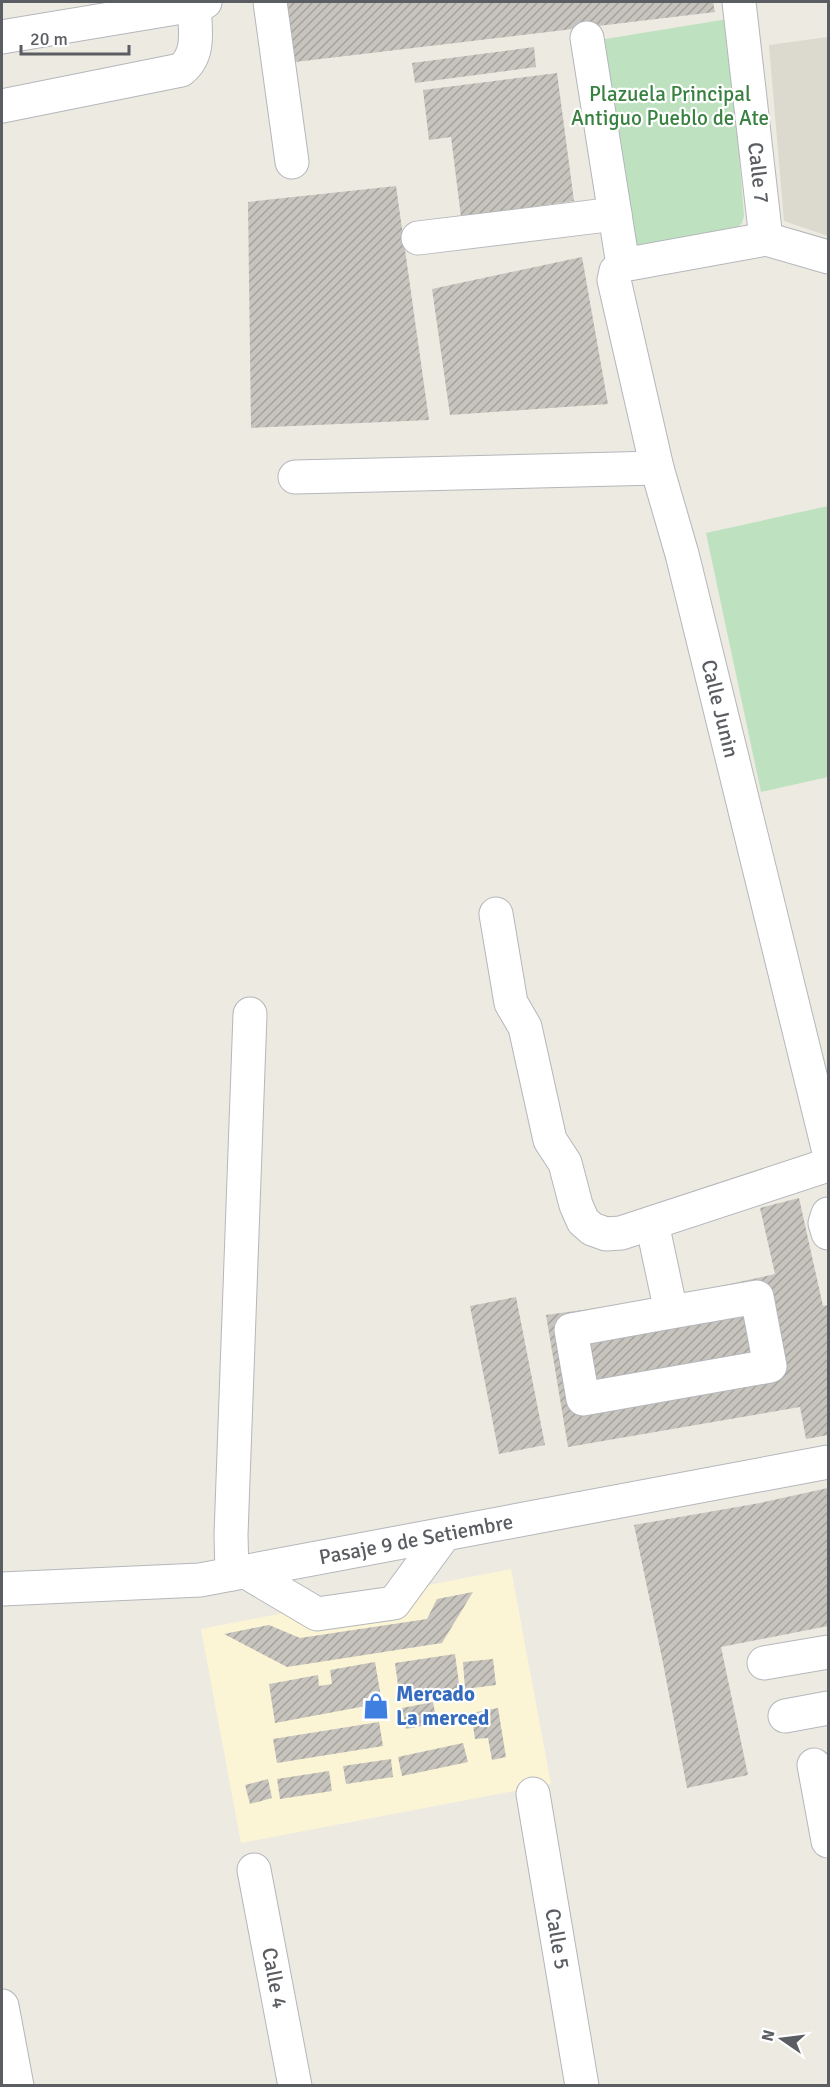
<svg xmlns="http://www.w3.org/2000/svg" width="830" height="2087" viewBox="0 0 830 2087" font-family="Signika,sans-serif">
  <defs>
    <pattern id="building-hatch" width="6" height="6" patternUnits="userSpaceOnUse" patternTransform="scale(1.5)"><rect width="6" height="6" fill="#c7c4be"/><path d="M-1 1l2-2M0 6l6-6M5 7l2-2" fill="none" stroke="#a5a29e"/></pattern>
  </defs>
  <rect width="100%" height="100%" fill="#eceae1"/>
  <polygon fill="#fbf5d6" points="511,1569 551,1784 241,1843 201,1629"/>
  <polygon fill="#dcd9cf" points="828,37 828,236 784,221 769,45"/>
  <g fill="#bee2c0">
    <polygon points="728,19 744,216 742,223 737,228 626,253 593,41"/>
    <polygon points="828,506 828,777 761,792 706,533"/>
  </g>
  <g fill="url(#building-hatch)">
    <polygon points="287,2 713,2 715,12 295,62"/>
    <polygon points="534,47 536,67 415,83 412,63"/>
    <polygon points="557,73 574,201 461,217 451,137 429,140 423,90"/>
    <polygon points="396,186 429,420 251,428 248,202"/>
    <polygon points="582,257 608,404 450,415 432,289"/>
    <polygon points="799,1198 823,1306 828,1305 828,1435 806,1439 800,1407 568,1447 546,1315 662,1299 775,1274 760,1208"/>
    <polygon points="516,1297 545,1445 499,1454 470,1306"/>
    <polygon points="828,1488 828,1626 721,1647 748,1775 687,1788 662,1658 634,1525 760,1503"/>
    <polygon points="473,1592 442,1643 287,1667 224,1634 269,1625 300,1638 427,1619 437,1599"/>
    <polygon points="455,1654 460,1691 400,1700 395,1663"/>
    <polygon points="493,1659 496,1685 465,1689 463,1662"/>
    <polygon points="375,1662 382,1703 275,1723 269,1684 318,1675 319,1686 332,1684 330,1670"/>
    <polygon points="433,1702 437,1723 406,1729 402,1708"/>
    <polygon points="498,1708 506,1757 492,1760 488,1738 475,1739 471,1713"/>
    <polygon points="379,1722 383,1746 277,1763 273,1739"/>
    <polygon points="463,1743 468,1762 402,1776 398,1757"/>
    <polygon points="391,1759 393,1777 346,1784 343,1766"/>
    <polygon points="329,1771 332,1791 280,1799 277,1779"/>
    <polygon points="268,1779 272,1798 250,1804 245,1785"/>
  </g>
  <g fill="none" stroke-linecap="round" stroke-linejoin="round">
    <g stroke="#b4b7bb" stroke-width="35">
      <g id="minor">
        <polyline points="270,2 292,162"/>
        <path id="s1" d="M 739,2 L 766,239"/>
        <polyline points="2,37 194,5 205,2"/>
        <polyline points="587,38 623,265"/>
        <path d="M 2,106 L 181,70 C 201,54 195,29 194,5"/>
        <polyline points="418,238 615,214"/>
        <path id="s2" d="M 828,257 L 766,239 L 623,265 L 616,271 L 614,280 L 657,468 L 682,554 L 828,1148"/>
        <polyline points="295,477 657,468"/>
        <polyline points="496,914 511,1003 525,1027 550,1140 565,1163 576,1205 583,1221 592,1229 606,1234 621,1233 828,1165"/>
        <polyline points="828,1214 825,1223 828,1233"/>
        <polyline points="652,1223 671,1312 757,1297 770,1366 583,1399 571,1330 671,1312"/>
        <polyline points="246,1572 317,1614 394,1603 444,1535"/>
        <polyline points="232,1574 231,1535 250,1014"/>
        <path id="s3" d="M 2,1589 L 200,1580 L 828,1462"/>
        <polyline points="764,1663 828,1652"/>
        <polyline points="785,1716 828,1708"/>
        <polyline points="814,1765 828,1841"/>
        <path id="s4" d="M 533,1794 L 582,2086"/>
        <path id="s5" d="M 254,1870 L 295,2086"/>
        <polyline points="2,2006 17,2086"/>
      </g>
    </g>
    <use href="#minor" stroke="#fff" stroke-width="33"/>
  </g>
  <defs>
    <g id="shop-bare" transform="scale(2.07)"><path d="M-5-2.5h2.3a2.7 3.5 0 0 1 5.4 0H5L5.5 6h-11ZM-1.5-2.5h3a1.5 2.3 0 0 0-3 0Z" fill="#3f7fe0" stroke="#fff" stroke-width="2.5" paint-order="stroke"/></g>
  </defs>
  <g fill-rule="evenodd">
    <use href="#shop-bare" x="376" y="1706"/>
  </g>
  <g text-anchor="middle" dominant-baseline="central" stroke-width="4.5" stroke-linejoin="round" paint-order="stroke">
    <g font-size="21" fill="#398140" stroke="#fff">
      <text x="670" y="94">Plazuela Principal<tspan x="670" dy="24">Antiguo Pueblo de Ate</tspan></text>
    </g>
    <g font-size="21" fill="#5a5d61" stroke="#fff">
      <text stroke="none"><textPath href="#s1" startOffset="172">Calle 7</textPath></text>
      <text stroke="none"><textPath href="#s2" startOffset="670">Calle Junin</textPath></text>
      <text stroke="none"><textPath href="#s3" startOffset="418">Pasaje 9 de Setiembre</textPath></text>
      <text stroke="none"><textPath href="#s4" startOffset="147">Calle 5</textPath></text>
      <text stroke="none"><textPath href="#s5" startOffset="110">Calle 4</textPath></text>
    </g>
    <g font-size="21" font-weight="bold" fill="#366cbe" stroke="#fff" text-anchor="start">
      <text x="396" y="1694">Mercado<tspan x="396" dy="24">La merced</tspan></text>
    </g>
  </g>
  <rect width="830" height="2087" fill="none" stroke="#5a5d61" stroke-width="6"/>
  <g transform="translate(782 2039) rotate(284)" stroke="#ffffff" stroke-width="4.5" paint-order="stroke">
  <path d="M0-4.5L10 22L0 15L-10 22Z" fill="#5a5d61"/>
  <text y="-9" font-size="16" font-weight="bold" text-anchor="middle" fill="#5a5d61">N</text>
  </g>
  <path d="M21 45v9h108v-9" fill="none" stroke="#5a5d61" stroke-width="3"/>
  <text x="30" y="45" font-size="18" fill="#5a5d61" stroke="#ffffff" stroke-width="4.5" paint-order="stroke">20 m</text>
</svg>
